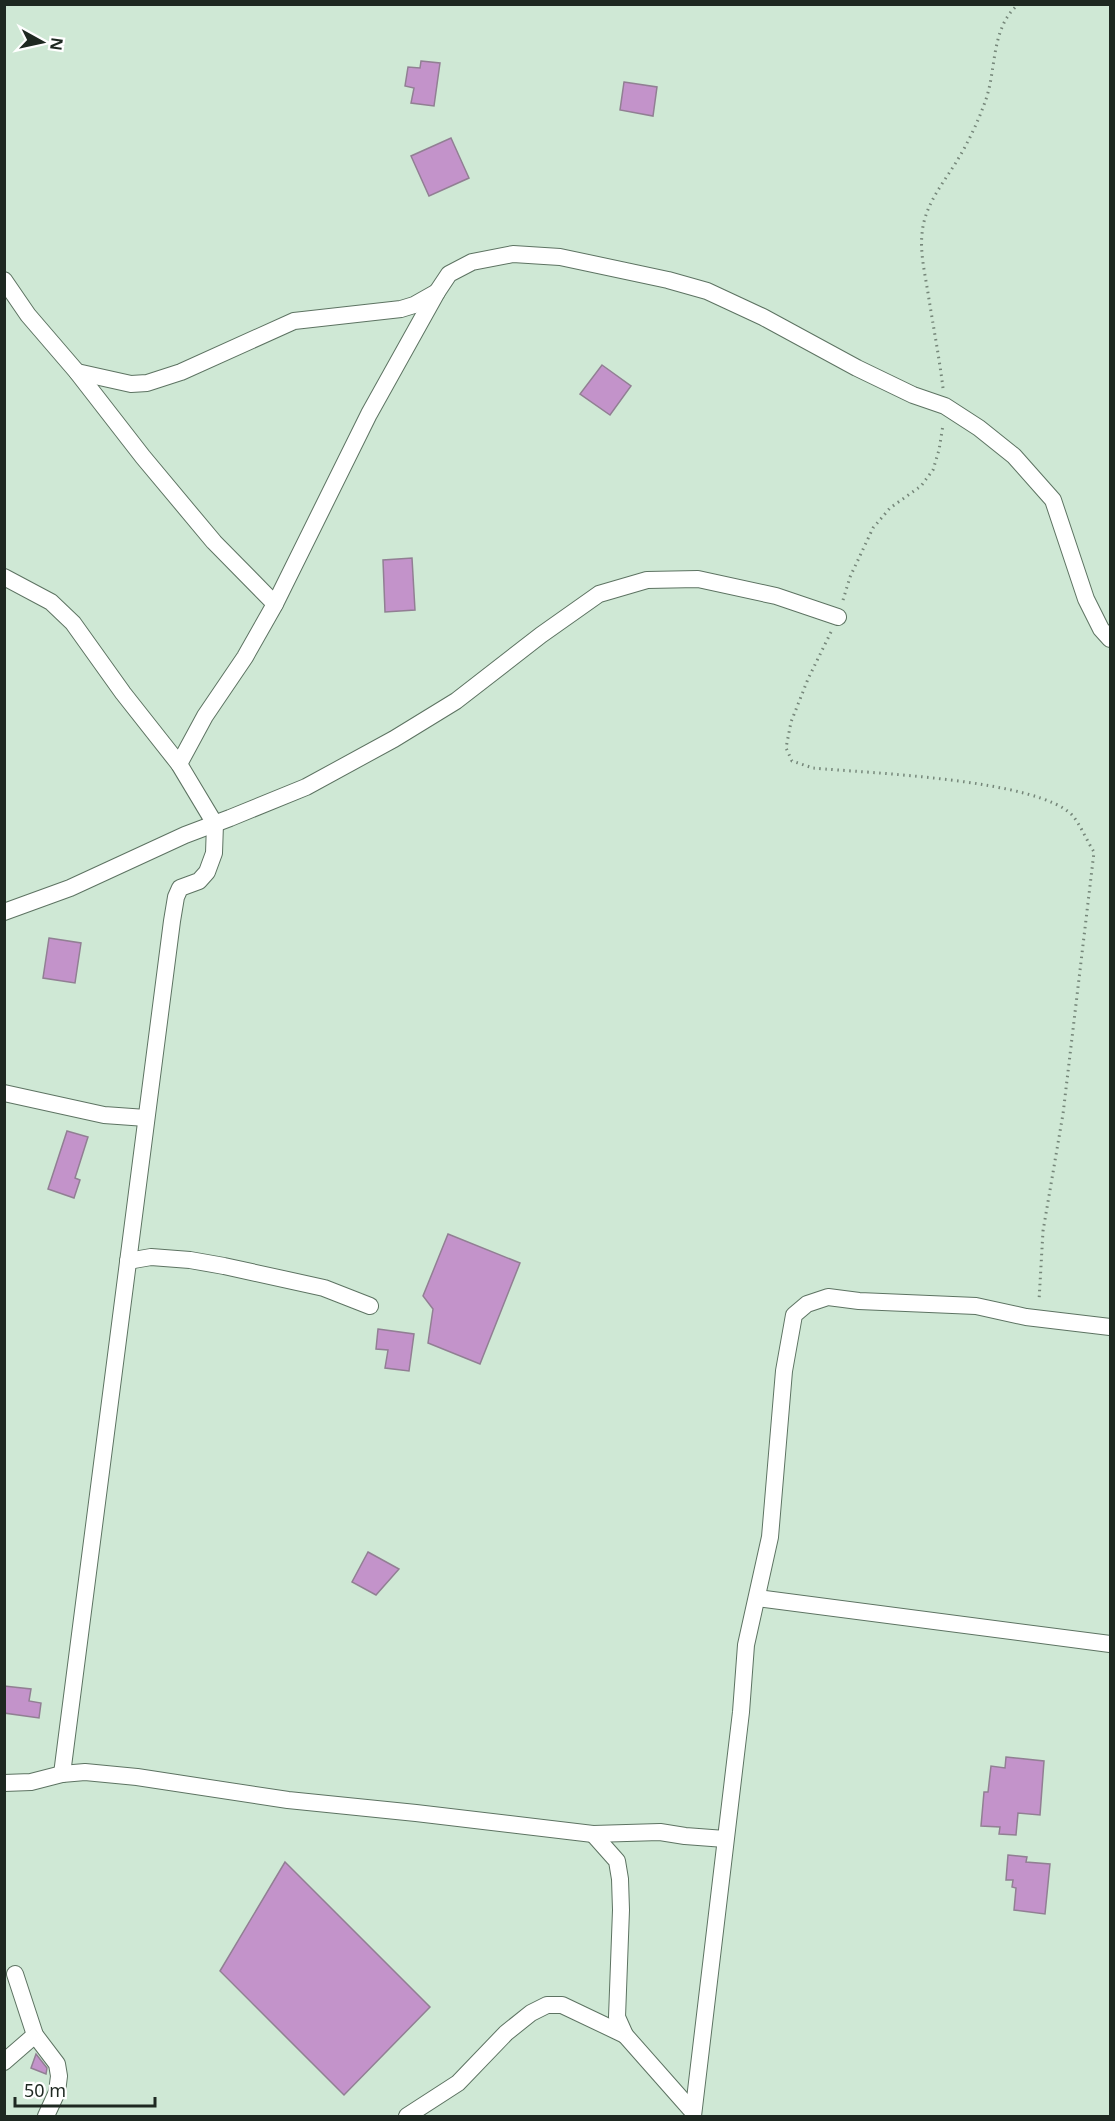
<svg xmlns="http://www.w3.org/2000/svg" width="1115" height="2121" viewBox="0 0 1115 2121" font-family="'Noto Sans',sans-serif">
  <rect width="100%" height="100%" fill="#cfe8d5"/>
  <g fill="#c393ca" stroke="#917f93" stroke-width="1.5">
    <polygon points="421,61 440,63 434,106 411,103 414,88 405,86 408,67 420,68"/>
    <polygon points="624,82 657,87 653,116 620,110"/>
    <polygon points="451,138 469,178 429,196 411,156"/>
    <polygon points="602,365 631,386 610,415 580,394"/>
    <polygon points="412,558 415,610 385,612 383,560"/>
    <polygon points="49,938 81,943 75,983 43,978"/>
    <polygon points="67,1131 88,1137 75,1178 80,1180 74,1198 48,1189"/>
    <polygon points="448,1234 520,1263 480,1364 428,1343 433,1309 423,1296"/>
    <polygon points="378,1329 414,1334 409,1371 385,1368 388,1350 376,1349"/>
    <polygon points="368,1552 399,1569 376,1595 352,1582"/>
    <polygon points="4,1686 31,1689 29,1701 41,1703 39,1718 4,1713"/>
    <polygon points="1006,1757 1044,1761 1040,1815 1018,1813 1016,1835 999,1834 1000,1827 981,1826 984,1792 988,1792 991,1766 1005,1768"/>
    <polygon points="1008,1855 1027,1857 1026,1862 1050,1864 1045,1914 1014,1910 1016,1888 1012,1887 1013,1880 1006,1880"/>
    <polygon points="285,1862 430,2007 344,2095 220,1971"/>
    <polygon points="36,2054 47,2068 46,2074 31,2068"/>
  </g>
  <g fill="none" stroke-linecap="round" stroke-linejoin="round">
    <g stroke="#5d7362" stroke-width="18">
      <g id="street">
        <polyline points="4,280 28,315 77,372 143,457 214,542 275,604"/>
        <polyline points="77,372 131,384 147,383 181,372 294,321 401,309 414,305 437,292"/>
        <polyline points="4,577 51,602 73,623 123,693 179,764 215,824 214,853 207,872 199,881 180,888 176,897 172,921 62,1774"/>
        <polyline points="179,764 205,716 245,657 275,604 369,414 437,292 449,274 472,262 513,254 560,257 668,280 707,291 763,317 857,368 913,395 945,406 979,428 1014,456 1053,500 1086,599 1101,629 1110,639"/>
        <polyline points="4,912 70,888 185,835 230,818 306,787 394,739 456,701 541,635 599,594 647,580 698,579 776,596 838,617"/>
        <polyline points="4,1093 104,1115 146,1118"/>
        <polyline points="128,1261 151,1257 190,1260 224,1266 324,1288 370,1306"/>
        <polyline points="757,1598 1110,1644"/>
        <polyline points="4,1783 31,1782 62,1774 85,1772 137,1777 288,1800 416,1813 593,1834 660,1832 685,1836 725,1839"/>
        <polyline points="593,1834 617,1861 620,1879 621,1910 617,2017 625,2035 693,2112"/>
        <polyline points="15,1974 35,2035 57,2064 59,2076 57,2092 46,2116"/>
        <polyline points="4,2062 35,2035"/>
        <polyline points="407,2116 458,2083 506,2033 531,2013 547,2005 562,2005 625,2035"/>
        <polyline points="693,2116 741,1712 746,1645 770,1537 784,1371 794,1315 807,1304 828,1297 859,1301 976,1306 1026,1317 1110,1327"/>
      </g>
    </g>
    <g stroke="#758679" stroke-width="3" stroke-dasharray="1.5 4.5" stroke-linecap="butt">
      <path d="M 943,388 C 939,356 933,325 928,293 C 925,274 920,253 922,234 C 924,207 941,186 955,164 C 967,145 978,122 985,102 C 997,71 990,27 1019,4"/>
      <polyline points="843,600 850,577 873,528 890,508 921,486 933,470 939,450 943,425"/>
      <path d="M 831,632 L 808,679 L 791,722 L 786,748 L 792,761 L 813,768 C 866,773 1040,779 1073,816 C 1081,826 1087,841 1094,852 L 1063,1114 L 1043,1231 L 1039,1301"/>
    </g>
    <use href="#street" stroke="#fff" stroke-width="16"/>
  </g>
  <rect width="1115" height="2121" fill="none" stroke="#1e2821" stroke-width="12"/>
  <g transform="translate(42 42) rotate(98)" stroke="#ffffff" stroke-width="4.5" paint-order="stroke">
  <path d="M0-4.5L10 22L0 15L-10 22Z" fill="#1e2821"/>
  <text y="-9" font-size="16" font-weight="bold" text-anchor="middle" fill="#1e2821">N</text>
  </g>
  <path d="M15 2097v9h140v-9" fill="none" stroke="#1e2821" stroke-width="3"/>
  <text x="24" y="2097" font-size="18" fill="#1e2821" stroke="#ffffff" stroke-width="4.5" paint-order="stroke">50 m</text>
</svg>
